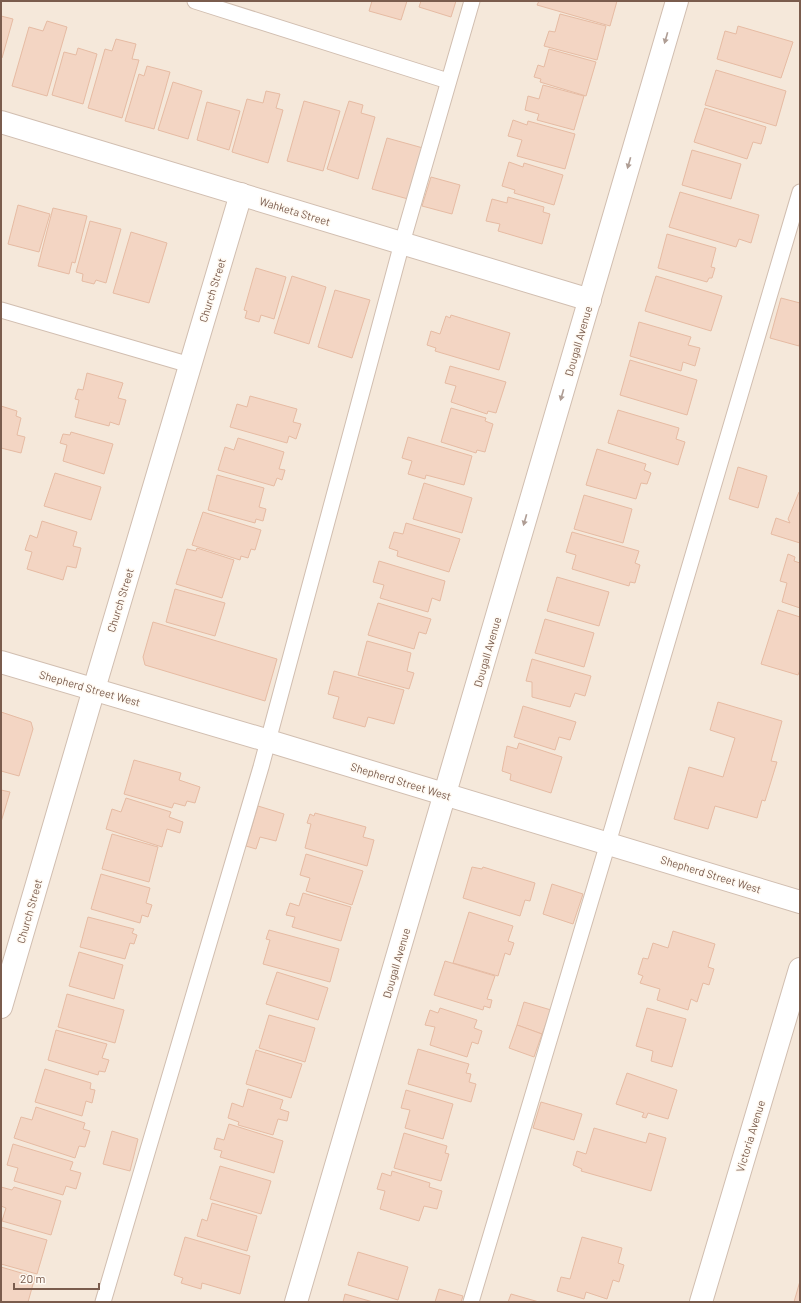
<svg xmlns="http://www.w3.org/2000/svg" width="801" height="1303" viewBox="0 0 801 1303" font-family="Barlow,sans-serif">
  <rect width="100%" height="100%" fill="#fdf6ec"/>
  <rect fill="#f5e8da" x="1" y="1" width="799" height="1301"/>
  <g fill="#f3d5c3" stroke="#e6bba3">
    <polygon points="372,1 407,1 401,20 369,11"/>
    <polygon points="421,1 456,1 451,17 419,7"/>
    <polygon points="539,1 617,1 610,26 537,5"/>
    <polygon points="560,14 606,26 597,60 544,46 549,31 555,32"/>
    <polygon points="1,16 13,19 2,58 1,58"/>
    <polygon points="47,21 67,27 47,96 12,86 29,27 43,31"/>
    <polygon points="738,26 793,42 781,78 717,59 725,31 736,34"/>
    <polygon points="116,39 136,44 132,59 139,60 122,118 88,108 105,49 112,51"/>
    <polygon points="78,48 97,54 83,104 52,95 64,52 76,55"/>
    <polygon points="549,49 596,62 586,96 540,82 541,79 534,77 538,65 544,67"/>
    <polygon points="147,66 170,72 154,129 125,121 139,74 144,76"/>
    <polygon points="716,70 786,91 776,126 705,105"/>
    <polygon points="173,82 202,91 188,139 158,130"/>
    <polygon points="543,85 584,96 574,130 537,120 539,114 525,110 528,96 539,99"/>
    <polygon points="266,91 280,94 276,108 283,110 268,163 232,152 247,99 263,103"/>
    <polygon points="304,101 340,111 323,171 287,161"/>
    <polygon points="349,101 363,105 361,113 375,117 358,179 327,169"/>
    <polygon points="207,102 240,111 229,150 197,140"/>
    <polygon points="705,108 766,127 761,144 753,142 747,159 694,142"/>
    <polygon points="513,120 527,125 528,121 575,134 565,169 517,156 522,140 508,136"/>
    <polygon points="387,138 423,148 408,199 372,189"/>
    <polygon points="692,150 741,164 731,199 682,185"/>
    <polygon points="509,162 523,167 524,163 563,175 554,205 514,193 515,190 502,186"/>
    <polygon points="431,177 460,185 452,214 422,206"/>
    <polygon points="680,192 759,215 751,243 739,239 736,247 669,227"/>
    <polygon points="508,197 544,207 543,212 550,214 542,244 498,231 500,224 486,221 492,199 507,203"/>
    <polygon points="18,205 50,214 39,252 8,244"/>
    <polygon points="53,208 87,216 75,263 72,262 69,274 38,266"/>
    <polygon points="90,221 121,229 106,283 96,280 94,284 82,281 83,274 76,272"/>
    <polygon points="131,232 167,243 149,303 113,293"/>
    <polygon points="667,234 716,248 711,267 715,268 712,278 709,278 707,282 658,268"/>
    <polygon points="256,268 286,277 274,319 261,315 259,322 245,318 247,311 244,310"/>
    <polygon points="292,276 326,287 309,344 274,333"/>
    <polygon points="656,276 722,296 711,331 645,311"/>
    <polygon points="335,290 370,300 352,358 318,347"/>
    <polygon points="781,298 800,303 800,341 799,346 770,338"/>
    <polygon points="451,315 510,333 499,370 435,351 436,348 427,345 431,331 440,334 446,316 450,318"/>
    <polygon points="639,322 691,337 688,345 700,348 695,366 683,362 681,371 630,356"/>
    <polygon points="630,360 697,380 687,415 620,395"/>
    <polygon points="450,366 506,382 496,413 488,411 487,414 451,402 456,386 445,383"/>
    <polygon points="87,373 123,383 118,398 126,400 119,425 110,422 109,426 75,417 79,400 75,399 78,389 83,390"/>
    <polygon points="250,396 297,409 293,422 301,424 296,439 289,436 287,443 230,427 237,404 247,407"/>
    <polygon points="1,406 17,411 16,416 21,418 17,435 25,437 21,453 1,448"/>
    <polygon points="451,408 486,418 485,421 493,424 485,452 477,450 476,453 441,442"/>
    <polygon points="618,410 679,428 676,439 685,442 678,465 608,443"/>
    <polygon points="71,432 113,444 104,474 63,461 67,445 60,443 63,434 70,435"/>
    <polygon points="408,437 472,456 464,485 426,475 425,479 408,474 412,461 402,458"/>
    <polygon points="238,438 284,452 279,469 285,470 282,480 277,478 274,486 218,470 225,447 234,450"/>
    <polygon points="597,449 646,464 644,470 651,473 647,484 641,483 636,499 586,485"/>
    <polygon points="738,467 767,476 758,508 729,499"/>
    <polygon points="55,473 101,487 91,520 44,506"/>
    <polygon points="217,475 264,488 259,507 266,509 263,521 256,519 255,523 208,510"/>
    <polygon points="424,483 472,498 462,533 413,519"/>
    <polygon points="799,492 800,492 800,543 771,534 776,518 790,523 788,519"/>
    <polygon points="584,495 632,509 623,543 574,529"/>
    <polygon points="203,512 261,530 255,550 251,549 248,558 241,556 240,560 192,545"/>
    <polygon points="42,521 77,532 73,546 81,548 76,568 67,566 63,580 27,569 32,552 25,550 30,535 37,538"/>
    <polygon points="406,523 460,539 449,572 397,556 398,551 389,548 394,532 403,534"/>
    <polygon points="572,532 639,551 635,563 640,565 635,583 630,582 629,586 572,569 576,555 566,552"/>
    <polygon points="197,548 234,560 222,598 176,584 187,549 196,551"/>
    <polygon points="788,554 795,557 794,561 800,563 800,608 782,602 787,583 780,581"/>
    <polygon points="379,561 445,581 440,601 432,598 428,612 380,598 384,585 373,582"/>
    <polygon points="557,577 609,592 599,626 547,611"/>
    <polygon points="175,589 225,603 215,636 166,622"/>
    <polygon points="378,603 431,619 426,634 419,632 414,649 368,635"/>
    <polygon points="778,610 800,617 800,670 798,675 761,664"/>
    <polygon points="545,619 594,633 584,667 535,653"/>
    <polygon points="153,622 277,659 265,701 145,665 143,657"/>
    <polygon points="367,641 411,653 407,671 414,673 409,689 358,675"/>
    <polygon points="532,659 591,676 585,696 575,693 570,707 532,697 532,682 526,681"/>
    <polygon points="334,671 404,690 394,724 368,717 365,727 333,718 339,697 328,694"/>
    <polygon points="718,702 782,721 771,761 777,762 765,801 762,800 757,818 715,806 708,829 674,819 689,767 723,777 735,738 710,730"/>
    <polygon points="523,706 576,722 570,740 559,737 555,750 514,737"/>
    <polygon points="1,712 31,722 33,729 19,776 1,771"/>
    <polygon points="519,743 562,757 551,793 510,780 511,774 502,771 507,746 517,749"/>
    <polygon points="134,760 181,773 179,780 200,787 195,803 187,801 185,806 174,803 172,808 124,794"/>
    <polygon points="1,790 10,792 1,822"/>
    <polygon points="126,798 171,812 169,817 183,822 180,833 167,829 162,847 106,829 112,809 121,812"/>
    <polygon points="258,806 284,814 276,841 260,837 256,849 246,846"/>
    <polygon points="315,813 366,827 363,837 374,840 367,866 305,848 311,824 307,823 310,814 314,816"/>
    <polygon points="112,834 158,847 149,882 102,869"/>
    <polygon points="306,854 363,871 352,905 306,891 310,878 300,875"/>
    <polygon points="472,867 482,869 483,867 535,883 530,901 525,900 520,916 463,898"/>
    <polygon points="101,874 150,888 146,903 152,905 148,917 142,915 140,923 91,909"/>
    <polygon points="552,884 583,894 573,924 543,914"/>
    <polygon points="303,893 351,907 341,941 292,927 295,917 286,915 290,903 299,906"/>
    <polygon points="469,912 513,926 508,941 514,943 510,955 505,953 498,976 453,963"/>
    <polygon points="88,917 134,929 132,933 137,935 134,944 130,943 125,959 80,947"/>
    <polygon points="269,930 339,949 330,982 263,964 270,940 266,939"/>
    <polygon points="673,931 715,944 708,967 714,969 709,985 703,983 697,1002 691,999 688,1010 657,1000 660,989 640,983 643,976 638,974 643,958 648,959 653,943 668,948"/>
    <polygon points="79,952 123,965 114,999 69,986"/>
    <polygon points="445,961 495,976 487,999 492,1000 490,1008 484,1006 483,1010 434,995"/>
    <polygon points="277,972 328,988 318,1020 266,1004"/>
    <polygon points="67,994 124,1010 115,1043 58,1027"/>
    <polygon points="524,1002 551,1010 542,1034 517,1025"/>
    <polygon points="440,1008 477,1020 474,1028 482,1031 478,1044 472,1042 467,1057 430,1045 435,1027 425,1025 430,1010 438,1013"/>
    <polygon points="647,1008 686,1019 672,1067 651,1061 653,1051 636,1046"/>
    <polygon points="269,1015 315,1028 305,1062 259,1048"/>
    <polygon points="517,1025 542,1034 534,1057 509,1048"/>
    <polygon points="56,1030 107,1044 102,1058 109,1060 105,1072 99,1071 98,1075 48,1060"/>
    <polygon points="418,1049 469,1064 466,1073 471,1074 469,1082 476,1084 471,1102 408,1084"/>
    <polygon points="256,1050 302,1064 291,1098 246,1084"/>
    <polygon points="45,1069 91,1083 90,1089 95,1090 92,1103 86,1101 82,1116 35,1102"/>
    <polygon points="627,1073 677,1090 668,1119 648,1113 646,1118 642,1117 644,1113 616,1104"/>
    <polygon points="248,1089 283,1100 280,1109 289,1112 287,1121 278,1119 273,1135 238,1125 239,1122 228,1118 232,1103 243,1107"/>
    <polygon points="406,1090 453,1104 443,1139 405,1128 410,1110 401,1108"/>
    <polygon points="541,1102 582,1114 574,1140 533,1128"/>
    <polygon points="36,1107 85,1123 83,1129 90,1131 85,1147 79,1146 75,1158 14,1138 21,1117 32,1120"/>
    <polygon points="229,1124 283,1141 274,1173 220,1157 222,1151 214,1149 217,1138 224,1140"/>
    <polygon points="594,1128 646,1143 649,1133 666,1138 651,1191 581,1171 582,1169 573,1165 577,1151 586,1154"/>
    <polygon points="112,1131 138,1139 130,1171 103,1164"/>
    <polygon points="404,1133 447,1146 445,1153 449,1154 441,1181 394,1168"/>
    <polygon points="13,1144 73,1162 70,1170 81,1173 76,1189 66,1186 63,1195 14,1181 18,1168 7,1165"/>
    <polygon points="220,1166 271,1181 261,1214 210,1199"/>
    <polygon points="392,1171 430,1183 429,1187 442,1191 437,1209 424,1206 419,1221 380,1209 385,1191 377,1189 382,1173 391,1176"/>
    <polygon points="1,1187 12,1190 14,1187 61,1201 51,1235 2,1221 6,1208 1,1206"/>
    <polygon points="212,1203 257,1216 247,1251 197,1236 202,1219 207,1221"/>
    <polygon points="1,1227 47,1240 37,1274 1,1264"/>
    <polygon points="185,1237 250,1256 240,1294 202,1283 201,1289 181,1283 183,1278 174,1275"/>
    <polygon points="582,1237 622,1248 618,1263 624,1265 619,1282 613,1280 607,1299 586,1292 584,1299 557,1291 561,1277 570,1279"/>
    <polygon points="358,1252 408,1267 398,1300 348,1285"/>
    <polygon points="1,1267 35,1277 28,1302 1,1302"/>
    <polygon points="800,1281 800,1302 794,1302"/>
    <polygon points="439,1289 463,1296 461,1302 435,1302"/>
    <polygon points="345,1294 373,1302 343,1302"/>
    <polygon points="511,1294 539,1302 508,1302"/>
  </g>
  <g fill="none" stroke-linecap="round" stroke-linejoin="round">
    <g stroke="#d1beb0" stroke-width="17">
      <g id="service">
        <polyline points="195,1 448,81"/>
        <polyline points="1,310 190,365"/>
        <polyline points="103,1302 261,767 402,243 472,1"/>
        <polyline points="471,1302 608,843 800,192"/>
      </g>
    </g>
    <g stroke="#d1beb0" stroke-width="24">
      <g id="minor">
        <polyline points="1,122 590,300"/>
        <polyline points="1,662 269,741 800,902"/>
        <polyline points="1,1007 94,689 241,194"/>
        <polyline points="296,1302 677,1"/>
        <polyline points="701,1302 800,969"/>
      </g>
    </g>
    <use href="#service" stroke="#fff" stroke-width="15"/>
    <use href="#minor" stroke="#fff" stroke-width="22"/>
  </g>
  <defs><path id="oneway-solid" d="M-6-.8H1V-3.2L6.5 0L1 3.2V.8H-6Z"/></defs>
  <g fill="#af9d94">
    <use href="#oneway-solid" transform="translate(666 38) rotate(106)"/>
    <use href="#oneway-solid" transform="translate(629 163) rotate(106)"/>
    <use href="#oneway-solid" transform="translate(562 395) rotate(106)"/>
    <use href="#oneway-solid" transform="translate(525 520) rotate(106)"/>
  </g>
  <g text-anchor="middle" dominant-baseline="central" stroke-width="3" stroke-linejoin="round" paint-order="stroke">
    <g font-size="11" fill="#7a5c4d" stroke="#fffaf3">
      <text transform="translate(295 211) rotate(17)">Wahketa Street</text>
      <text transform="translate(212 290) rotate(-73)">Church Street</text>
      <text transform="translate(578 341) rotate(-74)">Dougall Avenue</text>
      <text transform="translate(120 600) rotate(-73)">Church Street</text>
      <text transform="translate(487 652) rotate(-74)">Dougall Avenue</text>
      <text transform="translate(90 688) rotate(16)">Shepherd Street West</text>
      <text transform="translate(401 781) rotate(17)">Shepherd Street West</text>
      <text transform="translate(711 874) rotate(17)">Shepherd Street West</text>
      <text transform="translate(29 911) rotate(-74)">Church Street</text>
      <text transform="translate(396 963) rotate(-74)">Dougall Avenue</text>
      <text transform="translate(750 1136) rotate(-73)">Victoria Avenue</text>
    </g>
  </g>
  <rect width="801" height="1303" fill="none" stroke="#7a5c4d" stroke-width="4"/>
  <path d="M14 1283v6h85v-6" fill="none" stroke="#7a5c4d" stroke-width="2"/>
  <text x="20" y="1283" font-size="12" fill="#7a5c4d" stroke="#fffaf3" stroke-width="3" paint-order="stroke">20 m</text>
</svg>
